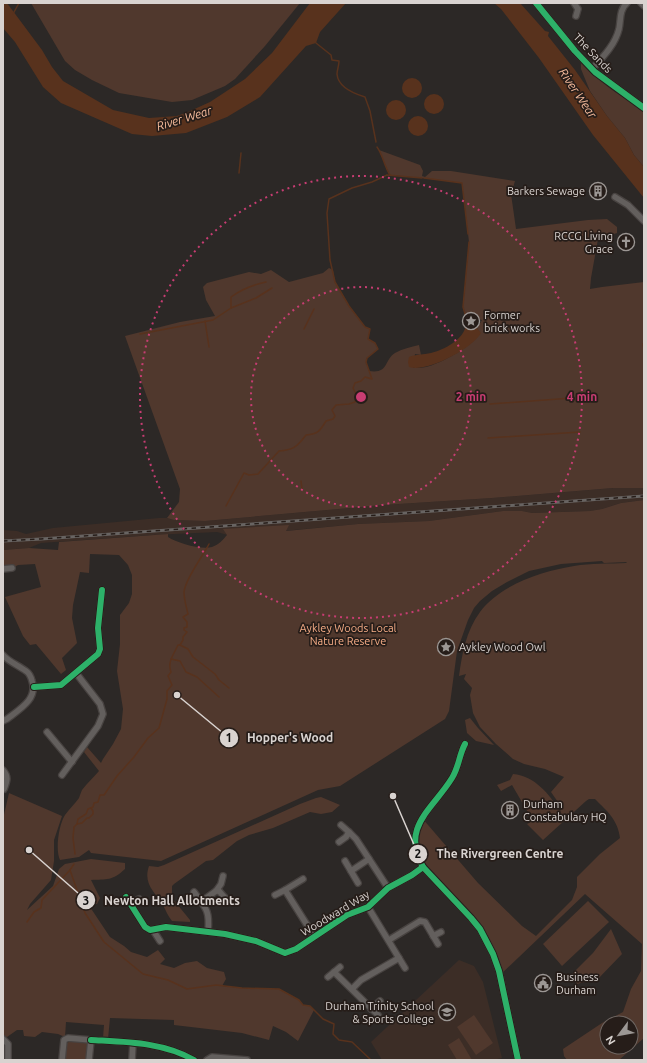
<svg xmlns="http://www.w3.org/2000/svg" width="647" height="1063" viewBox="0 0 647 1063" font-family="Ubuntu,sans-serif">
  <rect width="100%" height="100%" fill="#2c2826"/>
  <g fill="#3c2d26">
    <polygon points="613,488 644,488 644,500 621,503 602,509 590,511 532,513 522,511 503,511 429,521 358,524 231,536 217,532 153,535 41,543 29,548 3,550 3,530 17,531 26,534 53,528 159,518 167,518 174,520 205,521 383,505 492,498"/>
    <polygon points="459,960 474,966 483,982 502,1058 493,1060 382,1060 371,1042"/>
  </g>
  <g fill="#50382d" fill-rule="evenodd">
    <polygon points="31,3 300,3 265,46 235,79 225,86 192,100 172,102 119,93 92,80 75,70 65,61"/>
    <path d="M 581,60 C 591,72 602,83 615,92 C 625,98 635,104 644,112 L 644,167 L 634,155 L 625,138 L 607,116 L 590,91 L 581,69 Z"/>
    <path d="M 379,150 L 420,165 L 423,171 L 422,176 L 425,177 L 432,171 L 451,171 L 515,181 L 511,194 L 516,229 L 588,220 L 607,219 L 617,227 L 617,233 L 598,239 L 591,278 L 590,289 L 602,287 L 644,282 L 644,488 L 613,488 L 492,498 L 383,505 L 205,521 L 174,520 L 167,518 L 179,502 L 180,489 L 125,336 L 180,322 L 215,316 L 206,300 L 203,287 L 207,283 L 249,272 L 261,274 L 271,270 L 289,282 L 323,273 L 329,268 L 333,270 L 335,282 L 349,306 L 365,327 L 370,329 L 368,339 L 375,343 L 378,349 L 367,358 L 366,362 L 369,371 C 389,374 384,360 395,353 C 402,349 411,347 419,345 L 421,355 L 415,354 L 413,368 C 417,368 422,368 426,367 C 440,364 473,346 480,333 L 477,328 L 482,320 L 466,317 L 463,307 L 469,242 L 462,183 L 422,178 L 390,175 L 387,169 Z"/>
    <path d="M 644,500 L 644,1038 L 619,1060 L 567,1060 L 564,1056 L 563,1049 L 602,1023 L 623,1012 L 631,989 L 641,971 L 642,944 L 585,894 L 500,975 L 486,939 L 430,875 L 416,850 L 422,818 L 478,883 L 522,926 L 536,936 L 572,900 L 577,887 L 577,877 L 600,854 L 620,838 C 618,820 607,811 595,799 L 589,799 L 586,801 L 543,840 L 527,824 L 533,821 L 512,785 L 501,791 L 497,785 L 510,780 L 513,774 C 535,776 549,794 560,811 L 562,808 L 551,792 L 564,777 L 545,769 L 524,764 L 513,759 L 496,744 L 480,727 L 473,713 L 470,695 L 472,688 L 464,679 L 466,674 L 459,676 C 462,654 466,631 480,612 C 500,585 542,571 574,566 C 591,563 609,564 626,563 L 627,562 L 604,563 L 602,561 L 561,564 L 529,571 L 507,582 L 492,591 L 480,601 L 474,608 L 468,620 L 457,651 L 449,711 L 445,719 L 340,786 L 318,790 L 161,861 L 91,853 L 89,850 L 79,857 L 60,860 C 55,850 59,824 65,815 C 69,809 75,804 79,798 C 80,795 81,792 82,790 C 87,783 94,777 99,771 L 84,752 L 87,747 L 101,763 L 103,759 L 113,744 L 121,729 L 123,709 L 117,671 L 120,644 L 120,615 L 129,603 L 132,594 L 132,575 L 128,565 L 119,555 L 90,554 L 89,573 L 80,572 L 73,605 L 72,618 L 77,643 L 62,658 L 66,670 L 61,674 L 36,644 L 30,645 L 23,636 L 5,597 L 41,587 L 35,564 L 18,565 L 12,568 L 3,569 L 3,550 L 29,548 L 58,550 L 59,542 L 168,534 L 168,537 C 177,543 201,550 212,547 C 218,545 223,540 227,535 L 223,529 L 289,525 L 286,531 L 358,524 L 429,521 L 503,511 L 522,511 L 532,513 L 590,511 L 602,509 L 621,503 ZM 607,1023 L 631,1023 L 631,1047 L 607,1047 Z"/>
    <polygon points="470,718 478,728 494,745 476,741 467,733 465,720"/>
    <path d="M 9,793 L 62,816 L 54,840 L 54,861 L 51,880 L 30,904 L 27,910 L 53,886 L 59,869 L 65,864 L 91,859 L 125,863 L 125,869 C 112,881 107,879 91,880 L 100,898 L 97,904 L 88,904 L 110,937 L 124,946 L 131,952 L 147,957 L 158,950 L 165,959 L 160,964 L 174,968 L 185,963 L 197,961 L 207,968 L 224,972 L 226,979 L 222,986 L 242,988 L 279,989 L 299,1000 L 303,1005 L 310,1006 L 314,1010 L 298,1041 L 286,1032 L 273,1026 L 269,1040 L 242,1033 L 174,1025 L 174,1020 L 110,1018 L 108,1039 L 103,1038 L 104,1025 L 66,1022 L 65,1037 L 58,1034 L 42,1032 L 35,1037 L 24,1036 L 23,1030 L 17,1030 L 7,1037 L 3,1036 L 3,819 Z"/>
    <path d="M 321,797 L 340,805 L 332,812 L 321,814 L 310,812 L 273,828 L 249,835 L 237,841 L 213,860 L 206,861 L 174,884 L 172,886 L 172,898 L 190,920 L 190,922 L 172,921 C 168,916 166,911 163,905 C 154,891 143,884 149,866 L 158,867 L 164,865 L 300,804 L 316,798 Z"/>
    <polygon points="588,901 609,922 562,966 543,944"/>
    <polygon points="611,929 622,954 595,982 588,981 577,984 572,974 593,953"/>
    <polygon points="474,1015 493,1043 476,1055 457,1027"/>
    <polygon points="459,1038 472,1060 457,1060 448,1045"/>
    <polygon points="71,1040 88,1042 87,1060 64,1060 66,1044"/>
  </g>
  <g fill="#58321d">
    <polygon points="3,3 7,3 42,50 52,67 63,81 113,110 149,118 177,116 188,112 210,102 245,79 272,53 310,3 346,3 320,32 316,43 306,46 260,97 227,117 186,133 152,136 132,134 61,103 43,87 15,42 3,28"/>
    <polygon points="494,3 520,3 545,31 549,32 548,36 575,70 607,116 625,138 634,155 644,167 644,198 593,135 539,58 501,9"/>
    <circle cx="412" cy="88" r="10"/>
    <circle cx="434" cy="104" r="10"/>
    <circle cx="396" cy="110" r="10"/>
    <circle cx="418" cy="126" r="10"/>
    <path d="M 469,323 L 477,328 L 481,333 C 472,349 426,373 409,367 L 408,362 L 409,357 C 416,354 423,355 431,353 C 444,350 465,339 466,324 L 469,327 Z"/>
  </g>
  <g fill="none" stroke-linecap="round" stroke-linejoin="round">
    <g stroke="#58321d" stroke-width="1.5">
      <polyline points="13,14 19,3"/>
      <path d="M 316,43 L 331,55 L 332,60 L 339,61 C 339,66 337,70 337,74 C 338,87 355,94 365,97 L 370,111 L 376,142"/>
      <path d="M 377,147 C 383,155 384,166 390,175"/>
      <polyline points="239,173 241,153"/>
      <polyline points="424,178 462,183 468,234"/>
      <polyline points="469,242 463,307 466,317 469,323"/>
      <polyline points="231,308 256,298 272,288"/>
      <polyline points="205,321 209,347"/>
      <polyline points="304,329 314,309"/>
      <path d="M 140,334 L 213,320 L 231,308 L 231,297 C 242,289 252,285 266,282"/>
      <polyline points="643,344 644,350"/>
      <polyline points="490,404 572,398"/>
      <polyline points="488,438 580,432"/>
      <polyline points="301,481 302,489"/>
      <path d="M 226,506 L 244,473 L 249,475 L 258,474 L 279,451 C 293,450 297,447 306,435 C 318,434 320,431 326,421 L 333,419 L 335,416 L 332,410 L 336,405 L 349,404 L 355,402 L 357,396 L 353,388 L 355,383 L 361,381 L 365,377 L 372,379 L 366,362 L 367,358 L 378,349 L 375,343 L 368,339 L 370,329 L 365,327 L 349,306 L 335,282 L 330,260 L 327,213 L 329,199 L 352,188 L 372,182 L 387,175 L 422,178"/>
      <polyline points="180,645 188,649 193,657 215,674 219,680 229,688"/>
      <polyline points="171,659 180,661 186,672 197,677 219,697"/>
      <polyline points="77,824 82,823 87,818 89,818 93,814 93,811 91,808"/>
      <path d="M 75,854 L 73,838 L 74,827 L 77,824 L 78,819 L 86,814 L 88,809 L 93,807 L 94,803 L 98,802 L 100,795 L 104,795 L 117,776 L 134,757 L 148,738 L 159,728 L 167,699 L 167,691 L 172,685 L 168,676 L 171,672 C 167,662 174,654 178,645 L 180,645 L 183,640 L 183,637 L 187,632 L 184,630 L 184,628 L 187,627 L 187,622 L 183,617 L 188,614 C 186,606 184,599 184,592 C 185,579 203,556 209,544"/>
      <polyline points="74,864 70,870 85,913 104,942 143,974 168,980 187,989 216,985 242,988 279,989 299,1000 303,1005 310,1006 323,1019 334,1024 333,1034 339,1040 352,1042 371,1060"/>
      <polyline points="27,922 34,912 41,908 42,900 70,870"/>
    </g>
    <g stroke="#484341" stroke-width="8">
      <g id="minor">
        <polyline points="536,3 575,51 595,72 644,108"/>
        <polyline points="574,3 578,9 576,16"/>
        <polyline points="641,3 644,6"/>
        <path d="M 592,69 C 603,57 615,45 619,29 C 621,20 619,10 627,3"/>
        <polyline points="615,197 628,205 644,221"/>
        <polyline points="3,569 12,568"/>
        <path d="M 3,655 C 9,662 18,665 26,671 C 29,673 31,677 32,681 C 38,699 20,709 7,719 L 3,721"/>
        <polyline points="34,687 61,685 98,654 100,649 98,628 102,590"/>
        <polyline points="47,732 72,762"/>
        <path d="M 465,744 C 459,755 459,767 452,778 C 433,809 400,827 423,867 L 471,918 L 480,929 L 493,954 L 499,971 L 518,1060"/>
        <path d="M 3,770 C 9,777 7,781 4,789"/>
        <polyline points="62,775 98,726 103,714 100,704 76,673"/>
        <polyline points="341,825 349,832"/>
        <polyline points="339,842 346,837 349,832 356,839 388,888"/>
        <polyline points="345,861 358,883"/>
        <polyline points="351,871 369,859"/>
        <polyline points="285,890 314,936"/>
        <polyline points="216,891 221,884 223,876"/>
        <path d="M 194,892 C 206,908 210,911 208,931"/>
        <polyline points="275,895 285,890 303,879"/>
        <polyline points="126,897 145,927 150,930 166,927 225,934 256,941 285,953 296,949 347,915 368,907 388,888 412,875 423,867"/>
        <polyline points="201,902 216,891 219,891 226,899"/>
        <polyline points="131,904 139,899"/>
        <polyline points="368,907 405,968"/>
        <polyline points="153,930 160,941"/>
        <polyline points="433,936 441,932"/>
        <polyline points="389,940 420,921 425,922 438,944"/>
        <polyline points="334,972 378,1015"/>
        <polyline points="328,977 340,967"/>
        <polyline points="352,989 361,980 399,958"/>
        <polyline points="371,1009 380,1001"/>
        <polyline points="3,1039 8,1044 8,1060"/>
        <path d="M 91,1040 C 125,1042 163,1042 194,1060"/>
        <polyline points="62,1060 64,1040 68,1038 91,1040 89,1060"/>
        <polyline points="132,1060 133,1043"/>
        <polyline points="207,1060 212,1057 247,1060"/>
      </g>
    </g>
    <use href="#minor" stroke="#635f5d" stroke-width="5.5"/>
    <g stroke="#686462" stroke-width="3">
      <polyline id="rail" points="3,541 41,539 644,496"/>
    </g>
    <use href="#rail" stroke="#261d19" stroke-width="1.5" stroke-dasharray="4.5" stroke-linecap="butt"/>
    <g stroke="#261d19" stroke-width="8">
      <g id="cycleway">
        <polyline points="536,3 575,51 595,72 644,108"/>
        <polyline points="34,687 61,685 98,654 100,649 98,628 102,590"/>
        <path d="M 465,744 C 459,755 459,767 452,778 C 433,809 400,827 423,867 L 471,918 L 480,929 L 493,954 L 499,971 L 518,1060"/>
        <polyline points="126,897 145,927 150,930 166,927 225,934 256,941 285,953 296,949 347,915 368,907 388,888 412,875 423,867"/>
        <path d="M 91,1040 C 125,1042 163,1042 194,1060"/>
      </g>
    </g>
    <use href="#cycleway" stroke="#2db169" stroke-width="6"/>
  </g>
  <g fill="none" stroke="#c73d72" stroke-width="2" stroke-dasharray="2 4">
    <circle cx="361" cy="397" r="110"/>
    <circle cx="361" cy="397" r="221"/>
  </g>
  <defs>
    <g id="building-ring" transform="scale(0.9)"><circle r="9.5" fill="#261d19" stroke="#9c9794" stroke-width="1.5"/><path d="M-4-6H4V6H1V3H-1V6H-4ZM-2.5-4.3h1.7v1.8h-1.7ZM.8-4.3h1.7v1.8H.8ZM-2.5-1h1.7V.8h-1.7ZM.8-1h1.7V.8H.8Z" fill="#9c9794"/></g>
    <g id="church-ring" transform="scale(0.9)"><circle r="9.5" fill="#261d19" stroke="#9c9794" stroke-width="1.5"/><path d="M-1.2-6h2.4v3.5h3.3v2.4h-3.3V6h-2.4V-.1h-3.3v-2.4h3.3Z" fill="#9c9794"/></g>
    <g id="sight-ring" transform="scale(0.9)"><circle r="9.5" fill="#261d19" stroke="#9c9794" stroke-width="1.5"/><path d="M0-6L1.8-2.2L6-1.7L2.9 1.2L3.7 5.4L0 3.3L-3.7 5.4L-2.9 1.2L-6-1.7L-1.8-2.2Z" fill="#9c9794"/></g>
    <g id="civic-ring" transform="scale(0.9)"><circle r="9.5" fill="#261d19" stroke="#9c9794" stroke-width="1.5"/><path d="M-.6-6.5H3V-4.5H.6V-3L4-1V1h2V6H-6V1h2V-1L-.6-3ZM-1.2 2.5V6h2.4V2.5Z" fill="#9c9794"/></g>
    <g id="school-ring" transform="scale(0.9)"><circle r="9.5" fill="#261d19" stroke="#9c9794" stroke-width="1.5"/><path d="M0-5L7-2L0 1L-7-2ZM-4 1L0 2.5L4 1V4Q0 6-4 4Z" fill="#9c9794"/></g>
  </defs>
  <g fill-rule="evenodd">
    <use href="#building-ring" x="598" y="191"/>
    <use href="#church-ring" x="626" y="242"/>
    <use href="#sight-ring" x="471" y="321"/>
    <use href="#sight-ring" x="446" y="647"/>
    <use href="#building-ring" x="510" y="810"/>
    <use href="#civic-ring" x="543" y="983"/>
    <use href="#school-ring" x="447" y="1012"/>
  </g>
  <g text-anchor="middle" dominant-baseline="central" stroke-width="3.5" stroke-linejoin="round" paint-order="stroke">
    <g font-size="11" fill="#d9d3d0" stroke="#261d19">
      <text transform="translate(593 53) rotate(46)">The Sands</text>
      <text transform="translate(335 913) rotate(-31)">Woodward Way</text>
    </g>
    <g font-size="11" fill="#d9d3d0" stroke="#261d19" text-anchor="start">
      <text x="585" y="191" text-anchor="end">Barkers Sewage</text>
      <text x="613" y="236" text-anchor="end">RCCG Living<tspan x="613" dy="13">Grace</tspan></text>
      <text x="484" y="315">Former<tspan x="484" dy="13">brick works</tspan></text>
      <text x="459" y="647">Aykley Wood Owl</text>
      <text x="523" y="804">Durham<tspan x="523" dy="13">Constabulary HQ</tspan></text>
      <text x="556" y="977">Business<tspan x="556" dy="13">Durham</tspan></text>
      <text x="434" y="1006" text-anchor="end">Durham Trinity School<tspan x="434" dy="13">&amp; Sports College</tspan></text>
    </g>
    <g font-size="11" fill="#f6ad87" stroke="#261d19">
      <text x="348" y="628">Aykley Woods Local<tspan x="348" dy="13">Nature Reserve</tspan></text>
    </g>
    <g font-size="12" font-style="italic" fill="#f7bc9d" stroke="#261d19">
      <text transform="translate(578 93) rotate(56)">River Wear</text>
      <text transform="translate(184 118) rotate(-17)">River Wear</text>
    </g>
  </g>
  <circle cx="361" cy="397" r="6" fill="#c73d72" stroke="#261d19" stroke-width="2"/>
  <g font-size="12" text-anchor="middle" font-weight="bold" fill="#c73d72" stroke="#261d19" stroke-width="3.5" stroke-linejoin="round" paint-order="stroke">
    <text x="471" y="401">2 min</text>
    <text x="582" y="401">4 min</text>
  </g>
  <path fill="none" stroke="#d9d3d0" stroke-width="1.5" d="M177 695L229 738M393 796L418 854M29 850L86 900"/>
  <g fill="#d9d3d0" stroke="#261d19" stroke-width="1.5">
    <circle cx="177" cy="695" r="4"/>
    <circle cx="393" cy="796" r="4"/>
    <circle cx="29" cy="850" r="4"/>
    <circle cx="229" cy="738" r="10"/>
    <circle cx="418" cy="854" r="10"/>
    <circle cx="86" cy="900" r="10"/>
  </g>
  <g font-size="12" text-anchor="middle" font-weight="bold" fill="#111">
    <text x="229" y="742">1</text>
    <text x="418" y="858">2</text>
    <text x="86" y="905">3</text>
  </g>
  <g font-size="12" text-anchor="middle" font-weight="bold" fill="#d9d3d0" stroke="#261d19" stroke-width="3.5" stroke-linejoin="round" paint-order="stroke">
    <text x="290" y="742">Hopper's Wood</text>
    <text x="500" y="858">The Rivergreen Centre</text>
    <text x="172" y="905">Newton Hall Allotments</text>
  </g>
  <rect width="647" height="1063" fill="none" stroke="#d9d3d0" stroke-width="8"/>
  <g transform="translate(619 1035) rotate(238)"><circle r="19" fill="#261d19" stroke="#6e6662"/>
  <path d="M0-3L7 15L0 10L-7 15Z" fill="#9c9794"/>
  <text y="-6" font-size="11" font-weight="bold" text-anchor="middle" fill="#d9d3d0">N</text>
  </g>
</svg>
